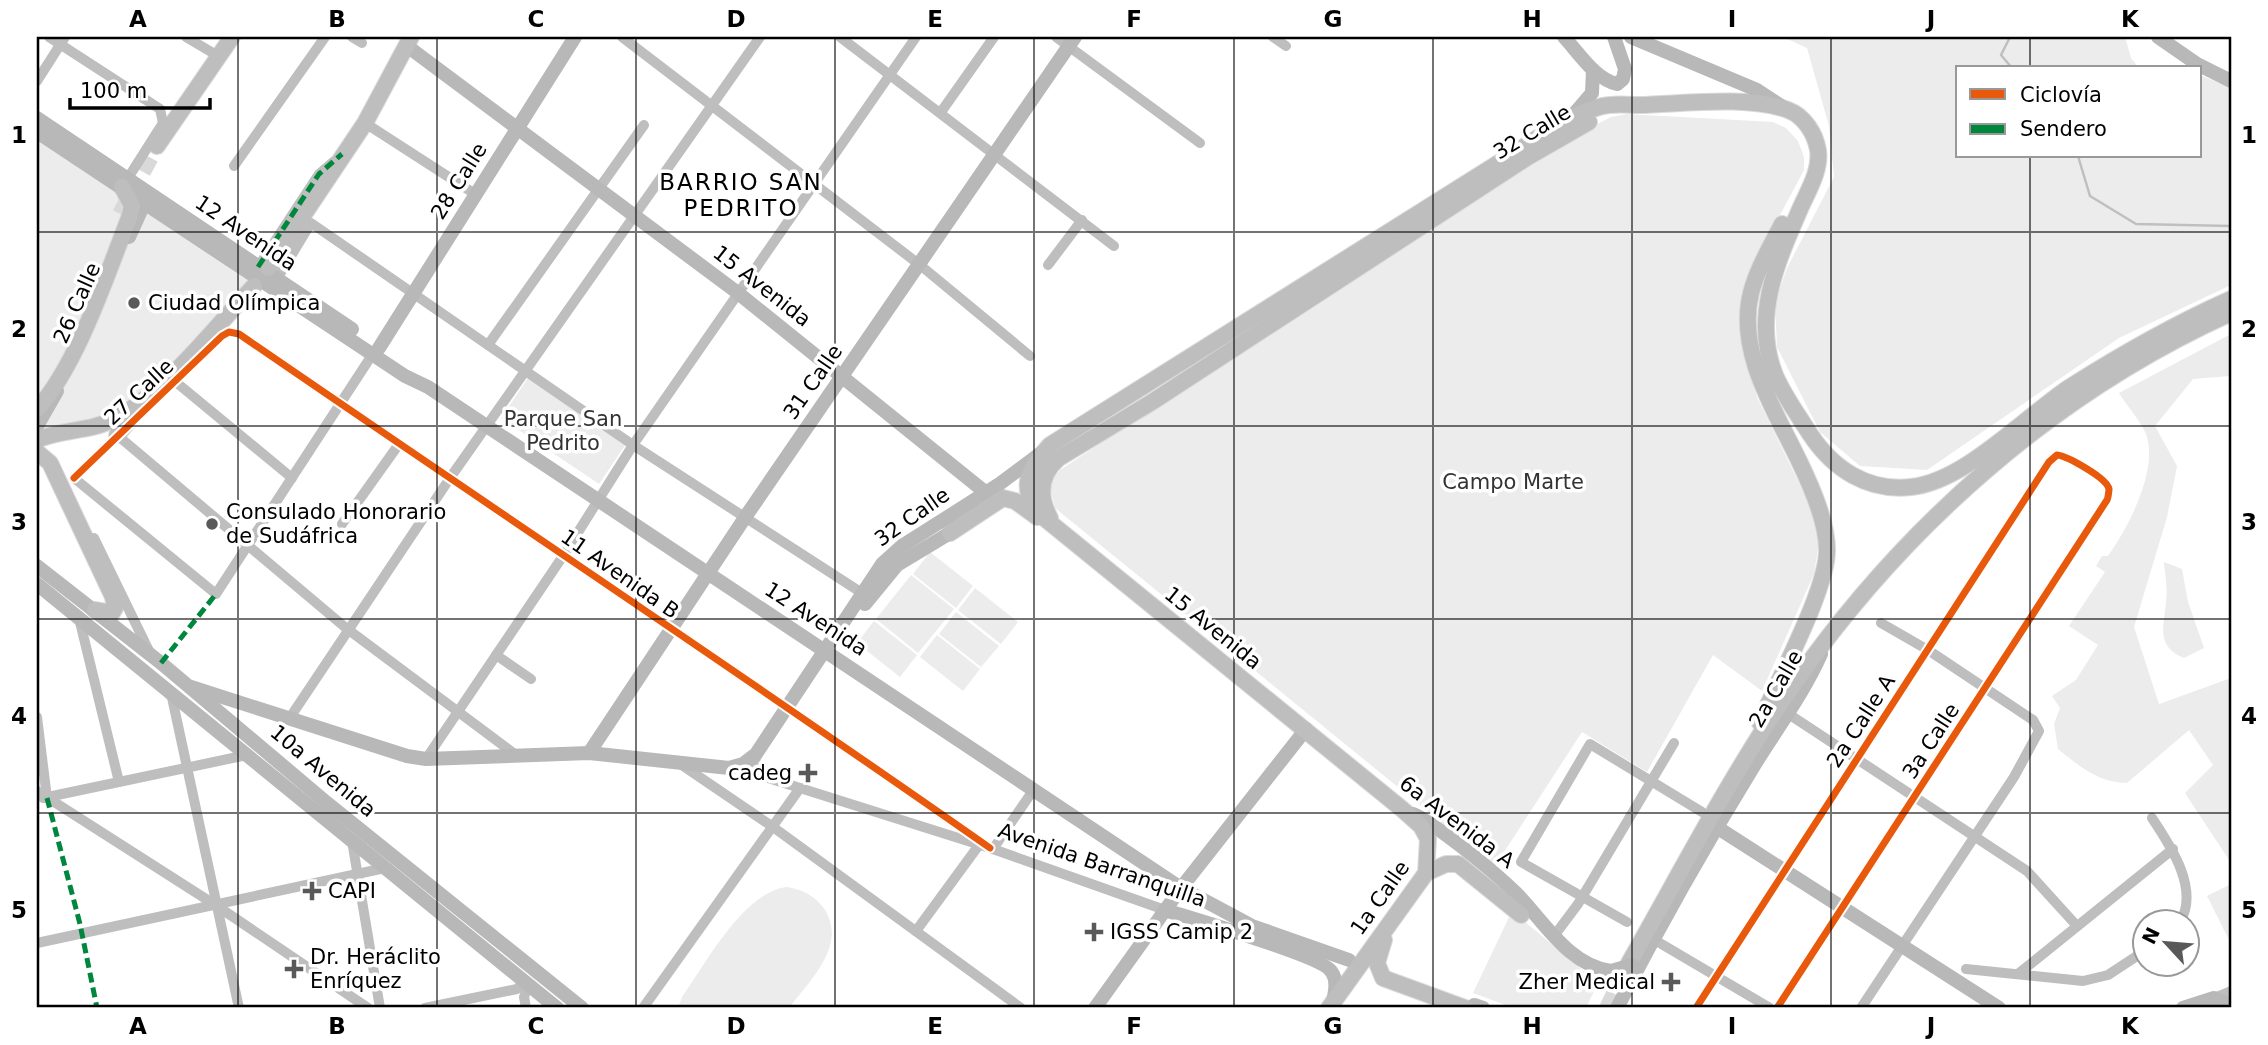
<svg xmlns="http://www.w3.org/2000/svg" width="2268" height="1045" viewBox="0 0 2268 1045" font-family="'DejaVu Sans',sans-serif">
  <rect width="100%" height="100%" fill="#fff"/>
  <g fill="#ececec">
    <polygon points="1783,37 2125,37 2131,58 2139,68 1958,68 1958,156 2200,156 2200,75 2231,88 2231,285 2119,338 1927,470 1860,466 1820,432 1777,347 1775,303 1787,268 1834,177 1829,126 1807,48"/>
    <polygon points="1627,114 1773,122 1786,128 1798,141 1804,157 1804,170 1779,217 1741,336 1757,397 1814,514 1819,543 1814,574 1762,691 1713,655 1647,772 1582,732 1495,866 1055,508 1049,484 1060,470 1367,269 1582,132 1611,117"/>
    <polygon points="37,138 253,281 153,387 114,416 37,437"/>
    <path d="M 2231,334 L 2231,376 L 2193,379 L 2155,426 L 2177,466 L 2167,517 L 2134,627 L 2159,704 L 2231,678 L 2231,863 L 2185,793 L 2213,765 L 2189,730 L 2127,783 C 2099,783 2079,766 2058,749 L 2054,724 L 2060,708 L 2052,696 L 2076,680 L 2098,645 L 2069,626 L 2105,572 L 2096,566 L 2102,556 L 2108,556 C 2128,528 2159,470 2146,434 C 2140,420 2127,406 2119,393 Z"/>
    <polygon points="528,378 626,444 599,484 501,418"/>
    <polygon points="930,552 973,586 956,608 913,574"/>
    <path d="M 2164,562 L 2182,569 L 2188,602 L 2204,648 L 2184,658 C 2155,646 2164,626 2166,602 C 2168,589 2165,575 2164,562 Z"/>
    <polygon points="911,575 954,609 918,653 876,619"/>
    <polygon points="975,588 1018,622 1001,644 958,610"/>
    <polygon points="956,612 999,646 981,667 939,634"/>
    <polygon points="874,621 917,655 900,677 857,643"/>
    <polygon points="937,635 980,669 963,691 920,657"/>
    <polygon points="2231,884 2231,944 2207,896"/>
    <path d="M 786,887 C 820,891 842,921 827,954 C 819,973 802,991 789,1008 L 678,1008 L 682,997 C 706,963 743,893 786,887 Z"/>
    <polygon points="1512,911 1598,983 1586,1008 1514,1008 1473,993"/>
  </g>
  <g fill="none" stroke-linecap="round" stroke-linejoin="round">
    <g stroke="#bfbfbf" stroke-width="2.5">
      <polyline points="2010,37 2001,55 2012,68"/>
      <polyline points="2078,156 2090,196 2136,224 2231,226"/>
    </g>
    <g stroke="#d9d9d9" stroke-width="16" stroke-dasharray="16 8" stroke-linecap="butt">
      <polyline points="120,214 157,146"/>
      <polyline points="1607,1008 1629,963"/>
    </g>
    <g stroke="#dbdbdb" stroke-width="18">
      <g id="primary">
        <polyline points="157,146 232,37"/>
        <polyline points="268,268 365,123 411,37"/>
        <path d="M 37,409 C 77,366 107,274 129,218 L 132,206 L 122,187"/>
        <polyline points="117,435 138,410"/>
        <path d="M 37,440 C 62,429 90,432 114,419 C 164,394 215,327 254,286"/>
        <polyline points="37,452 50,463 113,597 115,608 112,613 95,610"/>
        <path d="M 1050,518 C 1038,496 1039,475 1059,458 L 1152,402 L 1528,157 L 1589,122"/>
        <polyline points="950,533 1003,498 1015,501 1037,517"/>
        <path d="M 1760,723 C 1777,681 1827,591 1827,550 C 1827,522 1812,488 1800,463 C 1776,412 1736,352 1751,293 C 1757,269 1771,246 1782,224"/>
        <polyline points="1426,873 1446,864 1458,864 1521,915"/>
        <polyline points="1384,940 1377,963 1383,978 1465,1008"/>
        <path d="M 1629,963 C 1682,870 1732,773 1793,685 C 1904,526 2054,393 2231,313"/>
        <path d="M 1329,1008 L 1426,873 L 1428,839 L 1421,826 L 1402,809 L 1043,517 C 1017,489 1027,471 1050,445 L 1508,157 C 1537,139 1567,116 1599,107 C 1612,103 1625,105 1639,105 C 1683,104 1746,95 1788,110 C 1804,116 1815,133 1818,150 C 1821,170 1808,191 1800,209 C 1777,262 1752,317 1775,375 C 1784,396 1798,415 1810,434 C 1833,469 1868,492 1911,487 C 1964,482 2025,417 2070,387 C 2122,354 2175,324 2231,299"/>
      </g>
    </g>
    <g stroke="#bebebe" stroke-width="10">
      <polyline points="49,37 160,109 163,123 128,178"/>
      <polyline points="186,37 218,56"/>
      <polyline points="352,37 362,43"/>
      <polyline points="622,37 920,265 1030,356"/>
      <polyline points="840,37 1114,246"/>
      <polyline points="1056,37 1200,143"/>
      <polyline points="1273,37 1286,46"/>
      <polyline points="37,81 65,37"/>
      <polyline points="941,112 994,37"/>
      <polyline points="365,123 475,194"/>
      <polyline points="234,166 325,37"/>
      <polyline points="1048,265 1082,220"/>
      <polyline points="258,267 319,174 333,162"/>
      <polyline points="277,279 311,223 633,445 862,593"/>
      <polyline points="488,345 644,125"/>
      <polyline points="177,383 292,478"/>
      <path d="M 136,418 L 222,336 L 229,332 L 239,334 C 489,506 742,674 990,848"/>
      <polyline points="117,435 346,628 516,755"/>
      <polyline points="74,478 122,431"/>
      <polyline points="74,478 216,594 372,355"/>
      <polyline points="342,524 399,444"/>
      <polyline points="94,538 150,653"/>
      <polyline points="79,618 119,782"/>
      <polyline points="496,655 531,679"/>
      <polyline points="171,693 239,1008"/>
      <polyline points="1787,713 2027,871 2077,926"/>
      <polyline points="37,717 47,798"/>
      <polyline points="289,719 450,478 760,37"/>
      <polyline points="756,754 755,769 762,776 990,848 1165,910"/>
      <polyline points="426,759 563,556 633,445 916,37"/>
      <polyline points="679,763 773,827 1021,1008"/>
      <polyline points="37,791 217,906 368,1008"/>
      <polyline points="43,798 247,755"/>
      <path d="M 2152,818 C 2170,845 2200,889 2180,922"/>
      <polyline points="352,841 380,1008"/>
      <polyline points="993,849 1034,789"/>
      <polyline points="1627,922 1521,862 1590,744 1702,812"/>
      <polyline points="916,931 979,845"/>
      <polyline points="1554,936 1578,904 1674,743"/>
      <polyline points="1653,939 1770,1008"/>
      <polyline points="37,943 385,868"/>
      <polyline points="1966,969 2083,981 2108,975 2146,950"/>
      <polyline points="2018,974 2173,849"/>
      <polyline points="2214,998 2231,991"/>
      <polyline points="425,1008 517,989 524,982"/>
      <polyline points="526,1008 524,997 528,985"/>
      <polyline points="643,1008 800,788"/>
      <path d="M 1696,1008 L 2049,462 L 2057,455 C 2067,456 2107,478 2109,489 C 2109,490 2108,499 2107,500 L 1777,1008"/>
      <polyline points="1861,1008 2014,777 2039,731 2033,720 1928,650 1881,623"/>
    </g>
    <g stroke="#b8b8b8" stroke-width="14">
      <path d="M 1564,37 C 1579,53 1595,79 1617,84 L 1623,79 L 1625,69 L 1614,37"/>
      <polyline points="1631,37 1757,90 1786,109"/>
      <polyline points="2158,37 2197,64 2231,81"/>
      <polyline points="407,46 738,293 985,492"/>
      <polyline points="1574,114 1592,93 1593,70"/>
      <polyline points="37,118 352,329"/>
      <polyline points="37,132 405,376 428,387 1181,888 1252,926 1349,960"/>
      <polyline points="129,237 148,195"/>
      <polyline points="379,348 575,37"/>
      <polyline points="37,426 57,391"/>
      <polyline points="37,566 161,663 327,803 582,1008"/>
      <polyline points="37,584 557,1008"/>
      <polyline points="865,604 897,565 950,533 957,525"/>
      <polyline points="191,687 407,756 426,759 589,753 729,768 743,764 756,754 882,564 902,546 998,485 1041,453"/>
      <polyline points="589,753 746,516 1075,37"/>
      <path d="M 1413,814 C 1435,823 1498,875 1516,893 C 1544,921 1568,965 1611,971"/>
      <polyline points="1718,828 1999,1008"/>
      <path d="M 1165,910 C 1190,918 1321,956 1331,971 C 1338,980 1335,992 1333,1002"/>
      <polyline points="1474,1005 1483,1008"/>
      <polyline points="1095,1008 1181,888 1306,729"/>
      <path d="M 1617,1008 C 1659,927 1704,847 1752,769 C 1775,731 1803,695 1821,654"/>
      <polyline points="2183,1008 2214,998 2231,1005"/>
    </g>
    <use href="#primary" stroke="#bebebe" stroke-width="16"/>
    <polyline stroke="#b8b8b8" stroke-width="14" points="1611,971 1632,965"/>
    <g stroke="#00873e" stroke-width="5" stroke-dasharray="10 5" stroke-linecap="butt">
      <polyline points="258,267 319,174 342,154"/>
      <polyline points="161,663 216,594"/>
      <polyline points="47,798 80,924 97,1008"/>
    </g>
    <g stroke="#fff" stroke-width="11">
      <g id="cycleway">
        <path d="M 74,478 L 222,336 L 229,332 L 239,334 C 489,506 742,674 990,848"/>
        <path d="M 1696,1008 L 2049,462 L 2057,455 C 2067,456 2107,478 2109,489 C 2109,490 2108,499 2107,500 L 1777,1008"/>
      </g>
    </g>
    <use href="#cycleway" stroke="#e8590c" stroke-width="7"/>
  </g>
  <path fill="none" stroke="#000" stroke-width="2" stroke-opacity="0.55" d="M 238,37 L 238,1008M 437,37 L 437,1008M 636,37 L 636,1008M 835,37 L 835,1008M 1034,37 L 1034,1008M 1234,37 L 1234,1008M 1433,37 L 1433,1008M 1632,37 L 1632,1008M 1831,37 L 1831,1008M 2030,37 L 2030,68M 2030,156 L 2030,1008M 37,232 L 2231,232M 37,426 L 2231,426M 37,619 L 2231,619M 37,813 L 2231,813"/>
  <g fill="#595959" stroke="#fff" stroke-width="2.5">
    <circle cx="134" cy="303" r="7"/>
    <circle cx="212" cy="524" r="7"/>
    <path d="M804.5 762.5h7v7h7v7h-7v7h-7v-7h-7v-7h7z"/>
    <path d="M308.5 880.5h7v7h7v7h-7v7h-7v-7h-7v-7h7z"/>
    <path d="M1090.5 921.5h7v7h7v7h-7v7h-7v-7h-7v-7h7z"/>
    <path d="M290.5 958.5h7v7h7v7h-7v7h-7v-7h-7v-7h7z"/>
    <path d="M1667.5 971.5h7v7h7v7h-7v7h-7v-7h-7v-7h7z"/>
  </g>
  <g text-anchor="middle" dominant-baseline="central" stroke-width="7" stroke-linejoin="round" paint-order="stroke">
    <g font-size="21" fill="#000" stroke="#fff">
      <text transform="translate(1532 132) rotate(-31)">32 Calle</text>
      <text transform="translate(459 181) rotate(-58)">28 Calle</text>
      <text transform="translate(246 233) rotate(34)">12 Avenida</text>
      <text transform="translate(762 286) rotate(38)">15 Avenida</text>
      <text transform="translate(77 303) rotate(-66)">26 Calle</text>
      <text transform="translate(813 382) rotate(-55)">31 Calle</text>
      <text transform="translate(139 392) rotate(-43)">27 Calle</text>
      <text transform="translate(912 517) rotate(-35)">32 Calle</text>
      <text transform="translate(620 574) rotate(35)">11 Avenida B</text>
      <text transform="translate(816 619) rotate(33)">12 Avenida</text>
      <text transform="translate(1213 628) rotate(39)">15 Avenida</text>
      <text transform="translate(1776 689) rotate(-60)">2a Calle</text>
      <text transform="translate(1861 721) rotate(-57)">2a Calle A</text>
      <text transform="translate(1931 741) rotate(-57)">3a Calle</text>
      <text transform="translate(323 771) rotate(40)">10a Avenida</text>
      <text transform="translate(1457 822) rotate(37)">6a Avenida A</text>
      <text transform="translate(1102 865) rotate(19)">Avenida Barranquilla</text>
      <text transform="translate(1380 898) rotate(-55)">1a Calle</text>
    </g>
    <g font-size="21" fill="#000" stroke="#fff" text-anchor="start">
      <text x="148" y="303">Ciudad Olímpica</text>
      <text x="226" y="512">Consulado Honorario<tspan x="226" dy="24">de Sudáfrica</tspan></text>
      <text x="792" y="773" text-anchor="end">cadeg</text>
      <text x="328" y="891">CAPI</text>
      <text x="1110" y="932">IGSS Camip 2</text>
      <text x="310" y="957">Dr. Heráclito<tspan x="310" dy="24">Enríquez</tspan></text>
      <text x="1655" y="982" text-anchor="end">Zher Medical</text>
    </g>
    <g font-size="21" fill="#333" stroke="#fff">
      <text x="563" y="419">Parque San<tspan x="563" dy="24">Pedrito</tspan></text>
      <text x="1513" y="482">Campo Marte</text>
    </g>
    <g font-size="23" letter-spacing="2" fill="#000" stroke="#fff">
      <text x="741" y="182">BARRIO SAN<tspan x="741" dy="26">PEDRITO</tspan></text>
    </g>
  </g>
  <rect width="2268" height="1045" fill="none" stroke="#ffffff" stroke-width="77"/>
  <rect x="1956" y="66" width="245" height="91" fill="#ffffff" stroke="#999999" stroke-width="2"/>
  <rect x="1970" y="89" width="35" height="10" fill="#e8590c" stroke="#999999" stroke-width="2"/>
  <text x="2020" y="102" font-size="21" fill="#000000">Ciclovía</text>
  <rect x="1970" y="124" width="35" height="10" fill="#00873e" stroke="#999999" stroke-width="2"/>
  <text x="2020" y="136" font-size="21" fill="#000000">Sendero</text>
  <g transform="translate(2166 943) rotate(296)"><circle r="33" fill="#ffffff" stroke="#999999" stroke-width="2"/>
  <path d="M0-5L12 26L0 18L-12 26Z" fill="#595959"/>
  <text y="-10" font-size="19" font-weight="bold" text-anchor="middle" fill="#000000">N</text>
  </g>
  <path d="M70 98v10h140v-10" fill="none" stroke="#000000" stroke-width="3.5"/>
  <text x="80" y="98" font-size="21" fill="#000000" stroke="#ffffff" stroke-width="5" paint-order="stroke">100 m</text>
  <rect x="38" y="38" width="2192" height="968" fill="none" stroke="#000" stroke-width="2.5"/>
  <g font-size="23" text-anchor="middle" font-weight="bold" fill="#000">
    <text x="138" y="27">A</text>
    <text x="337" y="27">B</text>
    <text x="536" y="27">C</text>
    <text x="736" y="27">D</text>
    <text x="935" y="27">E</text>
    <text x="1134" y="27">F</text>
    <text x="1333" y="27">G</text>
    <text x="1532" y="27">H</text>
    <text x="1732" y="27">I</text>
    <text x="1931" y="27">J</text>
    <text x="2130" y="27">K</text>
    <text x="19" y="143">1</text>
    <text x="2249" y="143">1</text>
    <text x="19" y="337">2</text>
    <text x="2249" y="337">2</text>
    <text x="19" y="530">3</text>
    <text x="2249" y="530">3</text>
    <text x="19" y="724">4</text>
    <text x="2249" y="724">4</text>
    <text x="19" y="918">5</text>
    <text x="2249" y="918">5</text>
    <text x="138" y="1034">A</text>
    <text x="337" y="1034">B</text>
    <text x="536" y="1034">C</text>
    <text x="736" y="1034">D</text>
    <text x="935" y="1034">E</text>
    <text x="1134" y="1034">F</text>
    <text x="1333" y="1034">G</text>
    <text x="1532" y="1034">H</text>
    <text x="1732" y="1034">I</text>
    <text x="1931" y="1034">J</text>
    <text x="2130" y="1034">K</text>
  </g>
</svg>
